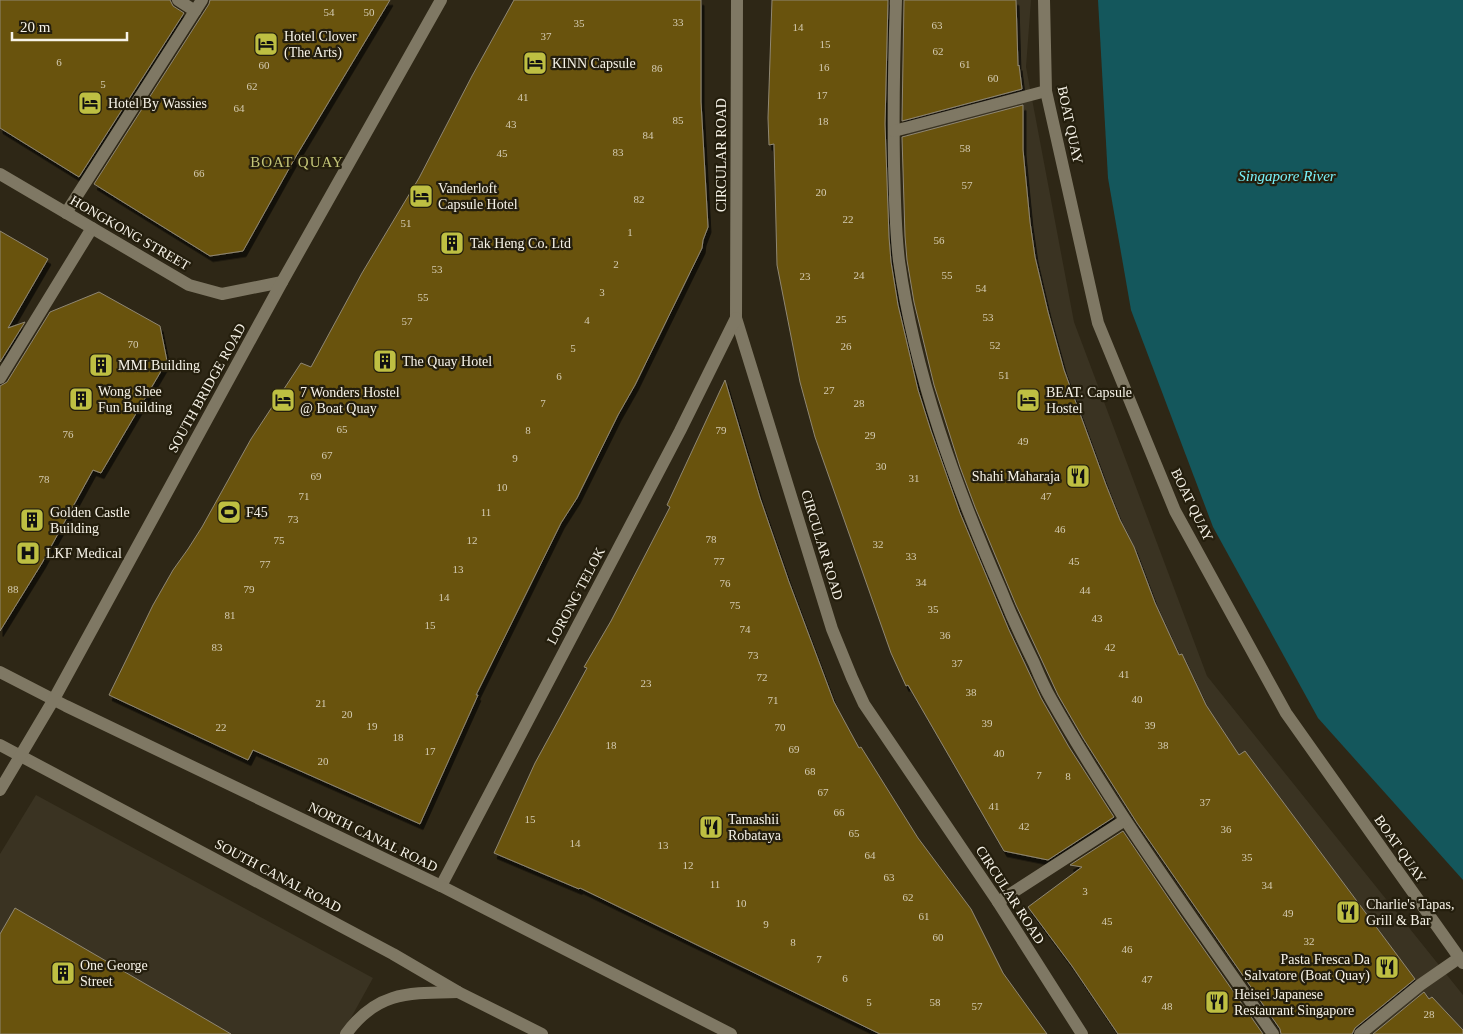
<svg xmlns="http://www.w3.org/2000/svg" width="1463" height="1034" viewBox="0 0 1463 1034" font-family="'Times New Roman',serif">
  <defs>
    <filter id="shadow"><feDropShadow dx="3" dy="5.5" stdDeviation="0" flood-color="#0009"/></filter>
  </defs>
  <rect width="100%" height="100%" fill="#2e2716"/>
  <g fill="#3a3322">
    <polygon points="904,0 1031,0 1026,67 1074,322 1207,676 1463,995 1463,1034 1302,1034 909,195"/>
    <polygon points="36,795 373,978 342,1034 0,1034 0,854"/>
  </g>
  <polygon fill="#14575c" points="1098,0 1463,0 1463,880 1318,718 1213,527 1131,310 1108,178"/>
  <g fill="#69520e" stroke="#8f8773" filter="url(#shadow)">
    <polygon points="0,0 170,0 173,6 184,13 79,177 0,128"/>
    <polygon points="210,0 390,0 295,158 243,251 210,256 94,184 209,4"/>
    <polygon points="514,0 701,0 701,102 708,227 703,240 702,248 635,385 618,415 577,498 561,523 476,695 478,695 420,824 253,750 248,760 109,695 153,605 173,570 188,549 202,527 251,439 301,363 311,367 362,273 419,178 472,76"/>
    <polygon points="772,0 888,0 885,124 889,237 891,262 898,305 918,390 931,431 960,513 1009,630 1041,698 1069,747 1114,817 1048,860 1004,851 908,685 906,686 891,653 815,437 800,382 777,265 774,144 769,145 768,118"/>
    <polygon points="904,0 1016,0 1018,66 1019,65 1022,89 902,121"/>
    <polygon points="1023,105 1023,150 1030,222 1035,257 1048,312 1064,370 1106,485 1120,520 1134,547 1155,603 1179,655 1182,654 1206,705 1239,755 1245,751 1415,979 1355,1028 1352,1034 1281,1034 1280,1029 1137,823 1083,738 1058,695 1016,605 975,507 960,467 934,385 914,302 907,260 905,236 902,137"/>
    <polygon points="0,231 48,259 8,328 25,322 0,362"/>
    <polygon points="99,292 160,326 167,361 101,473 93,470 42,563 0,631 0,386 7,382 50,312"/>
    <polygon points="725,380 760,498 789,582 834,702 859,748 861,747 918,838 971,909 1003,973 1047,1034 880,1034 580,888 579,889 494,853 535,763 587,668 584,667 611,621 670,507 667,505"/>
    <polygon points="1123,831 1180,915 1263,1034 1118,1034 1072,966 1028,907 1082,867 1070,865"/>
    <polygon points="15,908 173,1000 231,1034 0,1034 0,934"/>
    <polygon points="1424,992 1429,999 1432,997 1463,1030 1463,1034 1373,1034"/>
  </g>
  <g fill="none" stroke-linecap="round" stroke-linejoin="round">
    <g stroke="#7f7864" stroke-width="12">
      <polyline points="178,0 195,11"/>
      <path d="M 896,0 C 894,55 893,110 894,165 C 895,197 895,228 899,261 C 915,375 955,485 1001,590 C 1011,615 1022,639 1034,663 C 1039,675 1044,687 1051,699 C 1117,816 1197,924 1273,1034"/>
      <polyline points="894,131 1046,91"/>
      <polyline points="66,213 202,0"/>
      <polyline points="0,378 92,228"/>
      <polyline points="998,902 1125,820"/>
      <path d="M 346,1034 C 377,991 409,993 458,992"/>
      <polyline points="1360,1034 1420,985 1459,958"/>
    </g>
    <g stroke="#7f7864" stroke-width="12">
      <polyline points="737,0 736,318 832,629 852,678 864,704 998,902 1082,1034"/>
      <polyline points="1044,0 1046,91 1098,323 1175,511 1286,713 1463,963"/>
      <polyline points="0,174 189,285 222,294 282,282"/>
      <polyline points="441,886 680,431 736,318"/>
    </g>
    <g stroke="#7f7864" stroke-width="12">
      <polyline points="0,672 66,706 441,886 731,1034"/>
      <polyline points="0,745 393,954 458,992 542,1034"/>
      <polyline points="0,790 54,699 282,282 441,0"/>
    </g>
  </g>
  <defs>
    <g id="hotel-square" transform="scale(1.25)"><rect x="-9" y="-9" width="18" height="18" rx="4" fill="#bebf42" stroke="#241e0d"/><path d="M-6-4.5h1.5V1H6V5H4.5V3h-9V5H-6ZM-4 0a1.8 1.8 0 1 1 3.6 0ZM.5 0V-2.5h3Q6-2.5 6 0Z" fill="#111"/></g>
    <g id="building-square" transform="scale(1.25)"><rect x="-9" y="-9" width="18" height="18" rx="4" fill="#bebf42" stroke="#241e0d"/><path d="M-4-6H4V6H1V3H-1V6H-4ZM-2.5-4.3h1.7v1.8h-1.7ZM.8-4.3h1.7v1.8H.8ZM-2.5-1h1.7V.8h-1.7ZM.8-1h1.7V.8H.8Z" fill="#111"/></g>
    <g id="restaurant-square" transform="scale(1.25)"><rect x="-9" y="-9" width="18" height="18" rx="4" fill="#bebf42" stroke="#241e0d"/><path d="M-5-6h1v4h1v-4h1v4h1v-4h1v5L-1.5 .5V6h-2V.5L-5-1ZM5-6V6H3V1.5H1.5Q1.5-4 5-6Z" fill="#111"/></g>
    <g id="stadium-square" transform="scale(1.25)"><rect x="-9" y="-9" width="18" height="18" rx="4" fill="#bebf42" stroke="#241e0d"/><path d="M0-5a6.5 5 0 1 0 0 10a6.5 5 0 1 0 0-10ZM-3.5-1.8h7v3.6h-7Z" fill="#111"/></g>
    <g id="hospital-square" transform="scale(1.25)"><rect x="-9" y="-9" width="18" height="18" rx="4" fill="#bebf42" stroke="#241e0d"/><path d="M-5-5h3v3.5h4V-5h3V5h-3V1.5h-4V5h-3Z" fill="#111"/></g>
  </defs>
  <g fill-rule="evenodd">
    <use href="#hotel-square" x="266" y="44"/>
    <use href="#hotel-square" x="535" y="63"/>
    <use href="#hotel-square" x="90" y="103"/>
    <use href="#hotel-square" x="421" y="196"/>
    <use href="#building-square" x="452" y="243"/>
    <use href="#building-square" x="385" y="361"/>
    <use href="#building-square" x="101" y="365"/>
    <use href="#building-square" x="81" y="399"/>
    <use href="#hotel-square" x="283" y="400"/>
    <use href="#hotel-square" x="1028" y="400"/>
    <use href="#restaurant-square" x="1078" y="476"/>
    <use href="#stadium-square" x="229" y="512"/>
    <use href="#building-square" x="32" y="520"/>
    <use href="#hospital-square" x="28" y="553"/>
    <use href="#restaurant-square" x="711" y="827"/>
    <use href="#restaurant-square" x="1348" y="912"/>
    <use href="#restaurant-square" x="1387" y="967"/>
    <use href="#building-square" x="63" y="973"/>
    <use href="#restaurant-square" x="1217" y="1002"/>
  </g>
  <g text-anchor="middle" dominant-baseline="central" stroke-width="4.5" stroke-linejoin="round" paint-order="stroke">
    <g font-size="11" fill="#d4cbb2">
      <text x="329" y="12">54</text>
      <text x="369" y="12">50</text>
      <text x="678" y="22">33</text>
      <text x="579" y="23">35</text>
      <text x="937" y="25">63</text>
      <text x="798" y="27">14</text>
      <text x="546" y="36">37</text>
      <text x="825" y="44">15</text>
      <text x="938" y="51">62</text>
      <text x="59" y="62">6</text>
      <text x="965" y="64">61</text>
      <text x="264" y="65">60</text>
      <text x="824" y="67">16</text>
      <text x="657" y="68">86</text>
      <text x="993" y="78">60</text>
      <text x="103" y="84">5</text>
      <text x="252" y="86">62</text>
      <text x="822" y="95">17</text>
      <text x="523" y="97">41</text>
      <text x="239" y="108">64</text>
      <text x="678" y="120">85</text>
      <text x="823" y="121">18</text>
      <text x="511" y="124">43</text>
      <text x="648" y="135">84</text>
      <text x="965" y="148">58</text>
      <text x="618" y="152">83</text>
      <text x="502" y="153">45</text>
      <text x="199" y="173">66</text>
      <text x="967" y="185">57</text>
      <text x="821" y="192">20</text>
      <text x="639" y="199">82</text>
      <text x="848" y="219">22</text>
      <text x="406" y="223">51</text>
      <text x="630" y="232">1</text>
      <text x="939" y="240">56</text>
      <text x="616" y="264">2</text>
      <text x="437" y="269">53</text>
      <text x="859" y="275">24</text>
      <text x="947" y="275">55</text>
      <text x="805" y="276">23</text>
      <text x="981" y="288">54</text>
      <text x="602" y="292">3</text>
      <text x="423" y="297">55</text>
      <text x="988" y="317">53</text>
      <text x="841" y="319">25</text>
      <text x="587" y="320">4</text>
      <text x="407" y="321">57</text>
      <text x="133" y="344">70</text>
      <text x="995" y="345">52</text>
      <text x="846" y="346">26</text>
      <text x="573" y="348">5</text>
      <text x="1004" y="375">51</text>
      <text x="559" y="376">6</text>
      <text x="829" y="390">27</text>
      <text x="543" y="403">7</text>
      <text x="859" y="403">28</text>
      <text x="342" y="429">65</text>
      <text x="528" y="430">8</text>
      <text x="721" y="430">79</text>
      <text x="68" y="434">76</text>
      <text x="870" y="435">29</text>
      <text x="1023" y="441">49</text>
      <text x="327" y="455">67</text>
      <text x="515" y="458">9</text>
      <text x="881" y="466">30</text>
      <text x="316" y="476">69</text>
      <text x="914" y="478">31</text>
      <text x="44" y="479">78</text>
      <text x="502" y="487">10</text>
      <text x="304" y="496">71</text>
      <text x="1046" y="496">47</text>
      <text x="486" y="512">11</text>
      <text x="293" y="519">73</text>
      <text x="1060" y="529">46</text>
      <text x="711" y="539">78</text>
      <text x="279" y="540">75</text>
      <text x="472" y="540">12</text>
      <text x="878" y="544">32</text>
      <text x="911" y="556">33</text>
      <text x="719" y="561">77</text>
      <text x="1074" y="561">45</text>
      <text x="265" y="564">77</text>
      <text x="458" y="569">13</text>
      <text x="921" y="582">34</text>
      <text x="725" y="583">76</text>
      <text x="13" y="589">88</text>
      <text x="249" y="589">79</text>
      <text x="1085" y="590">44</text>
      <text x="444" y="597">14</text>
      <text x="735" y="605">75</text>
      <text x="933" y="609">35</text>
      <text x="230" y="615">81</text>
      <text x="1097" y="618">43</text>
      <text x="430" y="625">15</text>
      <text x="745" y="629">74</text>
      <text x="945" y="635">36</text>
      <text x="217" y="647">83</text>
      <text x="1110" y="647">42</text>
      <text x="753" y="655">73</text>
      <text x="957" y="663">37</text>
      <text x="1124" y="674">41</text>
      <text x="762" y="677">72</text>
      <text x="646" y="683">23</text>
      <text x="971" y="692">38</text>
      <text x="1137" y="699">40</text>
      <text x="773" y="700">71</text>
      <text x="321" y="703">21</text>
      <text x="347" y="714">20</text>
      <text x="987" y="723">39</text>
      <text x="1150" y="725">39</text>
      <text x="372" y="726">19</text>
      <text x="221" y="727">22</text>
      <text x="780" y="727">70</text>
      <text x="398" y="737">18</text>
      <text x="611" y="745">18</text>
      <text x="1163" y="745">38</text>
      <text x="794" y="749">69</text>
      <text x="430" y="751">17</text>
      <text x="999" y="753">40</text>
      <text x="323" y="761">20</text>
      <text x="810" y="771">68</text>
      <text x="1039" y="775">7</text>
      <text x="1068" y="776">8</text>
      <text x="823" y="792">67</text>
      <text x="1205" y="802">37</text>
      <text x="994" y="806">41</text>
      <text x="839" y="812">66</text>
      <text x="530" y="819">15</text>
      <text x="1024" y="826">42</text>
      <text x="1226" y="829">36</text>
      <text x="854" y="833">65</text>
      <text x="575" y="843">14</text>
      <text x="663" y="845">13</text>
      <text x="870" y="855">64</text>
      <text x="1247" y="857">35</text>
      <text x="688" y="865">12</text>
      <text x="889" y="877">63</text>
      <text x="715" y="884">11</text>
      <text x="1267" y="885">34</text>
      <text x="1085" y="891">3</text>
      <text x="908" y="897">62</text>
      <text x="741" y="903">10</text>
      <text x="1288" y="913">49</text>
      <text x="924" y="916">61</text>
      <text x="1107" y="921">45</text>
      <text x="766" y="924">9</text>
      <text x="938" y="937">60</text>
      <text x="1309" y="941">32</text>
      <text x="793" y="942">8</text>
      <text x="1127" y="949">46</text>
      <text x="819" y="959">7</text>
      <text x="845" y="978">6</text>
      <text x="1147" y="979">47</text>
      <text x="869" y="1002">5</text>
      <text x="935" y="1002">58</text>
      <text x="977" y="1006">57</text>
      <text x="1167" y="1006">48</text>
      <text x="1429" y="1014">28</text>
    </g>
    <g font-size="14" fill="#f7f3e8" stroke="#241e0d" text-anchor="start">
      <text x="284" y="36">Hotel Clover<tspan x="284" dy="16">(The Arts)</tspan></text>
      <text x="552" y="63">KINN Capsule</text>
      <text x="108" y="103">Hotel By Wassies</text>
      <text x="438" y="188">Vanderloft<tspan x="438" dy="16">Capsule Hotel</tspan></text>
      <text x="470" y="243">Tak Heng Co. Ltd</text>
      <text x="402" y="361">The Quay Hotel</text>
      <text x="118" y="365">MMI Building</text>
      <text x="98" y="391">Wong Shee<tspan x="98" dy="16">Fun Building</tspan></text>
      <text x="300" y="392">7 Wonders Hostel<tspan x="300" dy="16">@ Boat Quay</tspan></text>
      <text x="1046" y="392">BEAT. Capsule<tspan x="1046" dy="16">Hostel</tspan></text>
      <text x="1060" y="476" text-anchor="end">Shahi Maharaja</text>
      <text x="50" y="512">Golden Castle<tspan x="50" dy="16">Building</tspan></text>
      <text x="246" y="512">F45</text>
      <text x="46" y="553">LKF Medical</text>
      <text x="728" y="819">Tamashii<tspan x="728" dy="16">Robataya</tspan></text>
      <text x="1366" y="904">Charlie's Tapas,<tspan x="1366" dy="16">Grill &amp; Bar</tspan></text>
      <text x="1370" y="959" text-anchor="end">Pasta Fresca Da<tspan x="1370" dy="16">Salvatore (Boat Quay)</tspan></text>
      <text x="80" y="965">One George<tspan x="80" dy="16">Street</tspan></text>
      <text x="1234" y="994">Heisei Japanese<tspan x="1234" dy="16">Restaurant Singapore</tspan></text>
    </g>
    <g font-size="14" fill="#f7f3e8" stroke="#241e0d">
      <text transform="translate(1070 125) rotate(78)">BOAT QUAY</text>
      <text transform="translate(721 155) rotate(-90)">CIRCULAR ROAD</text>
      <text transform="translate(130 233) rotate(30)">HONGKONG STREET</text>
      <text transform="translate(207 388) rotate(-61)">SOUTH BRIDGE ROAD</text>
      <text transform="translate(1192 505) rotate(64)">BOAT QUAY</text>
      <text transform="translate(822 545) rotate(73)">CIRCULAR ROAD</text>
      <text transform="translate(576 596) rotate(-62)">LORONG TELOK</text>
      <text transform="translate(373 837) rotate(26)">NORTH CANAL ROAD</text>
      <text transform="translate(1400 849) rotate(55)">BOAT QUAY</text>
      <text transform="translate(278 876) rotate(28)">SOUTH CANAL ROAD</text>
      <text transform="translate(1010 895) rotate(57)">CIRCULAR ROAD</text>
    </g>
    <g font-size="15" letter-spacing="1" fill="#c3c578" stroke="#241e0d">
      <text x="297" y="162">BOAT QUAY</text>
    </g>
    <g font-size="15" font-style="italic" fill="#78f2fa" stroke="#241e0d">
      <text x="1287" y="176">Singapore River</text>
    </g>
  </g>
  <path d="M12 32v8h115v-8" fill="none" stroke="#f7f3e8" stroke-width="2.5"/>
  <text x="20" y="32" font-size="15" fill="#f7f3e8" stroke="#241e0d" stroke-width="4" paint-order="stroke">20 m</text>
</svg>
